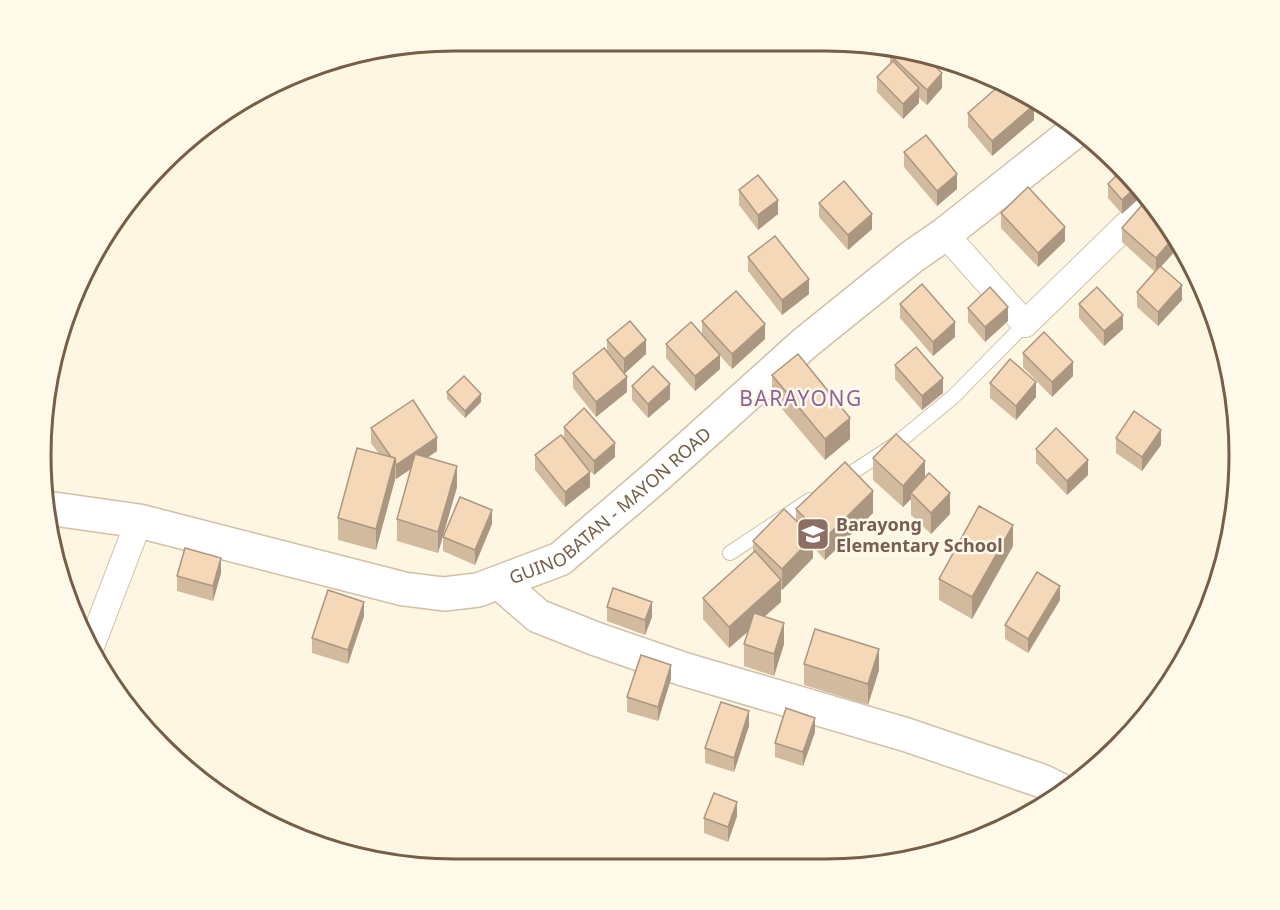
<svg xmlns="http://www.w3.org/2000/svg" width="1280" height="910" viewBox="0 0 1280 910" font-family="'Noto Sans',sans-serif">
  <rect width="100%" height="100%" fill="#fdf6e2"/>
  <g fill="none" stroke-linecap="round" stroke-linejoin="round">
    <g stroke="#d1c1ab" stroke-width="16">
      <g id="service">
        <polyline points="839,481 896,444 953,397 1025,324"/>
        <polyline points="730,553 810,500"/>
      </g>
    </g>
    <g stroke="#d1c1ab" stroke-width="28">
      <g id="minor">
        <polyline points="945,234 1025,324 1151,201"/>
        <polyline points="90,649 139,521"/>
      </g>
    </g>
    <g stroke="#d1c1ab" stroke-width="36">
      <polyline id="tertiary" points="500,583 538,616 596,639 683,669 907,735 1042,781 1062,791"/>
    </g>
    <g stroke="#d2bfa5" stroke-width="36">
      <g id="secondary">
        <path id="s1" d="M 47,508 L 139,521 L 404,589 L 444,594 L 478,590 L 560,559 L 657,476 L 805,343 L 913,256 L 945,234 L 1075,131"/>
      </g>
    </g>
    <use href="#service" stroke="#fff" stroke-width="14"/>
    <use href="#minor" stroke="#fff" stroke-width="26"/>
    <use href="#tertiary" stroke="#fff" stroke-width="33"/>
    <use href="#secondary" stroke="#fff" stroke-width="33"/>
  </g>
  <g fill="#d2ba9e">
    <polygon points="890,55 942,88 927,105 919,98 919,103 903,119 877,92 877,77 890,65"/>
    <polygon points="968,113 1034,120 992,156 968,127"/>
    <polygon points="1098,150 1136,181 1122,214 1108,198 1108,184 1119,172"/>
    <polygon points="904,152 957,189 937,206 904,167"/>
    <polygon points="739,190 778,214 758,230 739,205"/>
    <polygon points="819,203 872,229 848,250 819,217"/>
    <polygon points="1156,208 1183,246 1181,247 1176,243 1176,250 1161,267 1182,300 1158,326 1137,307 1137,292 1155,272 1122,242 1122,228 1154,216 1154,211"/>
    <polygon points="1001,213 1065,241 1038,267 1001,228"/>
    <polygon points="748,257 809,294 782,315 748,271"/>
    <polygon points="900,304 955,337 933,356 900,318"/>
    <polygon points="1079,304 1123,329 1104,346 1079,318"/>
    <polygon points="968,308 1008,321 985,342 968,322"/>
    <polygon points="702,321 765,339 732,369 716,351 720,369 695,391 666,358 666,344 702,335"/>
    <polygon points="607,340 646,354 624,374 627,392 596,417 573,388 573,373 607,352"/>
    <polygon points="1023,353 1073,376 1052,397 1023,367"/>
    <polygon points="895,365 943,393 922,410 895,379"/>
    <polygon points="772,375 850,439 825,460 772,397"/>
    <polygon points="990,383 1036,397 1016,420 990,398"/>
    <polygon points="632,386 670,399 648,418 632,400"/>
    <polygon points="447,392 481,402 465,418 447,399"/>
    <polygon points="564,427 615,457 594,475 580,460 590,487 565,507 535,470 535,455 564,438"/>
    <polygon points="371,428 437,451 428,457 457,487 438,553 397,541 397,519 411,469 396,479 395,478 376,550 338,540 338,518 379,454 371,443"/>
    <polygon points="1116,438 1161,445 1142,471 1116,453"/>
    <polygon points="1036,449 1088,475 1067,495 1036,463"/>
    <polygon points="873,458 925,477 950,514 931,534 911,515 911,499 903,507 873,480"/>
    <polygon points="796,509 873,513 825,560 813,547 813,558 782,590 781,589 781,602 764,617 784,644 774,676 744,666 744,644 749,631 729,648 703,619 703,598 753,553 753,541 796,520"/>
    <polygon points="492,524 475,565 443,551 443,537"/>
    <polygon points="1013,546 972,619 939,600 939,579"/>
    <polygon points="221,573 213,601 177,591 177,576"/>
    <polygon points="1060,600 1028,653 1005,639 1005,625"/>
    <polygon points="607,607 652,617 645,635 607,621"/>
    <polygon points="364,616 348,664 312,653 312,638"/>
    <polygon points="804,664 879,670 868,705 804,685"/>
    <polygon points="671,679 658,721 627,712 627,697"/>
    <polygon points="749,726 734,772 705,763 705,748"/>
    <polygon points="815,732 803,766 775,757 775,743"/>
    <polygon points="737,816 728,842 704,833 704,818"/>
  </g>
  <g fill="#ab9781">
    <polygon points="942,73 942,88 927,105 927,90"/>
    <polygon points="919,88 919,103 903,119 903,104"/>
    <polygon points="1034,105 1034,120 992,156 992,141"/>
    <polygon points="957,174 957,189 937,206 937,191"/>
    <polygon points="1139,184 1145,193 1122,214 1122,200"/>
    <polygon points="778,200 778,214 758,230 758,215"/>
    <polygon points="872,214 872,229 848,250 848,235"/>
    <polygon points="1065,227 1065,241 1038,267 1038,253"/>
    <polygon points="1175,236 1176,250 1156,272 1156,258"/>
    <polygon points="809,279 809,294 782,315 782,300"/>
    <polygon points="1182,285 1182,300 1158,326 1158,312"/>
    <polygon points="1008,307 1008,321 985,342 985,327"/>
    <polygon points="1123,315 1123,329 1104,346 1104,331"/>
    <polygon points="955,322 955,337 933,356 933,342"/>
    <polygon points="765,324 765,339 732,369 732,354"/>
    <polygon points="646,340 646,354 624,374 624,359"/>
    <polygon points="720,355 720,369 695,391 695,376"/>
    <polygon points="1073,362 1073,376 1052,397 1052,382"/>
    <polygon points="627,377 627,392 596,417 596,402"/>
    <polygon points="943,378 943,393 922,410 922,396"/>
    <polygon points="1036,382 1036,397 1016,420 1016,406"/>
    <polygon points="670,384 670,399 648,418 648,404"/>
    <polygon points="481,394 481,402 465,418 465,411"/>
    <polygon points="850,418 850,439 825,460 825,439"/>
    <polygon points="1161,430 1161,445 1142,471 1142,457"/>
    <polygon points="437,437 437,451 396,479 396,465"/>
    <polygon points="615,443 615,457 594,475 594,461"/>
    <polygon points="395,458 395,480 376,550 376,529"/>
    <polygon points="1088,460 1088,475 1067,495 1067,481"/>
    <polygon points="925,461 925,483 911,493 911,499 903,507 903,486"/>
    <polygon points="457,466 457,487 438,553 438,532"/>
    <polygon points="590,472 590,487 565,507 565,492"/>
    <polygon points="873,491 873,513 825,560 825,538"/>
    <polygon points="950,493 950,514 931,534 931,513"/>
    <polygon points="492,510 492,524 475,565 475,550"/>
    <polygon points="1013,525 1013,546 972,619 972,597"/>
    <polygon points="813,537 813,558 782,590 782,569"/>
    <polygon points="221,558 221,573 213,601 213,586"/>
    <polygon points="781,580 781,602 729,648 729,627"/>
    <polygon points="1060,586 1060,600 1028,653 1028,639"/>
    <polygon points="364,602 364,616 348,664 348,650"/>
    <polygon points="652,602 652,617 645,635 645,620"/>
    <polygon points="784,623 784,644 774,676 774,654"/>
    <polygon points="879,649 879,670 868,705 868,684"/>
    <polygon points="671,665 671,679 658,721 658,707"/>
    <polygon points="749,711 749,726 734,772 734,758"/>
    <polygon points="815,718 815,732 803,766 803,752"/>
    <polygon points="737,802 737,816 728,842 728,827"/>
  </g>
  <g fill="#f4d8b8" stroke="#ab9781" stroke-width="1.5">
    <polygon points="896,48 906,49 922,54 942,73 927,90 890,55"/>
    <polygon points="893,61 919,88 903,104 877,77"/>
    <polygon points="1001,84 1024,93 1034,105 992,141 968,113"/>
    <polygon points="926,135 957,174 937,191 904,152"/>
    <polygon points="1122,170 1136,181 1139,184 1122,200 1108,184"/>
    <polygon points="758,175 778,200 758,215 739,190"/>
    <polygon points="844,181 872,214 848,235 819,203"/>
    <polygon points="1028,187 1065,227 1038,253 1001,213"/>
    <polygon points="1142,205 1175,236 1156,258 1122,228"/>
    <polygon points="1156,208 1163,218 1154,211"/>
    <polygon points="775,236 809,279 782,300 748,257"/>
    <polygon points="1160,266 1182,285 1158,312 1137,292"/>
    <polygon points="922,284 955,322 933,342 900,304"/>
    <polygon points="990,287 1008,307 985,327 968,308"/>
    <polygon points="1097,287 1123,315 1104,331 1079,304"/>
    <polygon points="736,291 765,324 732,354 702,321"/>
    <polygon points="630,321 646,340 624,359 607,340"/>
    <polygon points="691,322 720,355 695,376 666,344"/>
    <polygon points="1044,332 1073,362 1052,382 1023,353"/>
    <polygon points="916,347 943,378 922,396 895,365"/>
    <polygon points="604,348 627,377 596,402 573,373"/>
    <polygon points="798,354 850,418 825,439 772,375"/>
    <polygon points="1010,359 1036,382 1016,406 990,383"/>
    <polygon points="653,366 670,384 648,404 632,386"/>
    <polygon points="464,376 481,394 465,411 447,392"/>
    <polygon points="413,400 437,437 396,465 395,458 391,457 371,428"/>
    <polygon points="584,408 615,443 594,461 564,427"/>
    <polygon points="1134,411 1161,430 1142,457 1116,438"/>
    <polygon points="1056,428 1088,460 1067,481 1036,449"/>
    <polygon points="896,434 925,461 903,486 873,458"/>
    <polygon points="561,435 590,472 565,492 535,455"/>
    <polygon points="357,448 395,458 376,529 338,518"/>
    <polygon points="415,454 457,466 438,532 397,519"/>
    <polygon points="845,462 873,491 825,538 796,509"/>
    <polygon points="929,473 950,493 931,513 911,493"/>
    <polygon points="460,497 492,510 475,550 443,537"/>
    <polygon points="979,506 1013,525 972,597 939,579"/>
    <polygon points="784,509 813,537 782,569 753,541"/>
    <polygon points="185,548 221,558 213,586 177,576"/>
    <polygon points="755,551 781,580 729,627 703,598"/>
    <polygon points="1037,572 1060,586 1028,639 1005,625"/>
    <polygon points="613,588 652,602 645,620 607,607"/>
    <polygon points="328,590 364,602 348,650 312,638"/>
    <polygon points="754,613 784,623 774,654 744,644"/>
    <polygon points="815,629 879,649 868,684 804,664"/>
    <polygon points="641,655 671,665 658,707 627,697"/>
    <polygon points="721,702 749,711 734,758 705,748"/>
    <polygon points="786,708 815,718 803,752 775,743"/>
    <polygon points="714,793 737,802 728,827 704,818"/>
  </g>
  <defs>
    <g id="school-square" transform="scale(1.725)"><rect x="-9" y="-9" width="18" height="18" rx="4" fill="#8d6e63" stroke="#fff9e9"/><path d="M0-5L7-2L0 1L-7-2ZM-4 1L0 2.5L4 1V4Q0 6-4 4Z" fill="#fff"/></g>
  </defs>
  <g fill-rule="evenodd">
    <use href="#school-square" x="813" y="534"/>
  </g>
  <g text-anchor="middle" dominant-baseline="central" stroke-width="5" stroke-linejoin="round" paint-order="stroke">
    <g font-size="18" fill="#765e47" stroke="#fff9e9">
      <text stroke="none"><textPath href="#s1" startOffset="600">GUINOBATAN - MAYON ROAD</textPath></text>
    </g>
    <g font-size="18" font-weight="bold" fill="#785e54" stroke="#fff9e9" text-anchor="start">
      <text x="836" y="524">Barayong<tspan x="836" dy="21">Elementary School</tspan></text>
    </g>
    <g font-size="21" letter-spacing="1.5" fill="#8e629a" stroke="#fff9e9">
      <text x="801" y="398">BARAYONG</text>
    </g>
  </g>
  <path d="M0 0H1280V910H0ZM455 51H825A404 404 0 0 1 1229 455V455A404 404 0 0 1 825 859H455A404 404 0 0 1 51 455V455A404 404 0 0 1 455 51Z" fill="#fff9e9" fill-rule="evenodd"/>
  <path fill="none" stroke="#765e47" stroke-width="3" d="M455 51H825A404 404 0 0 1 1229 455V455A404 404 0 0 1 825 859H455A404 404 0 0 1 51 455V455A404 404 0 0 1 455 51Z"/>
</svg>
